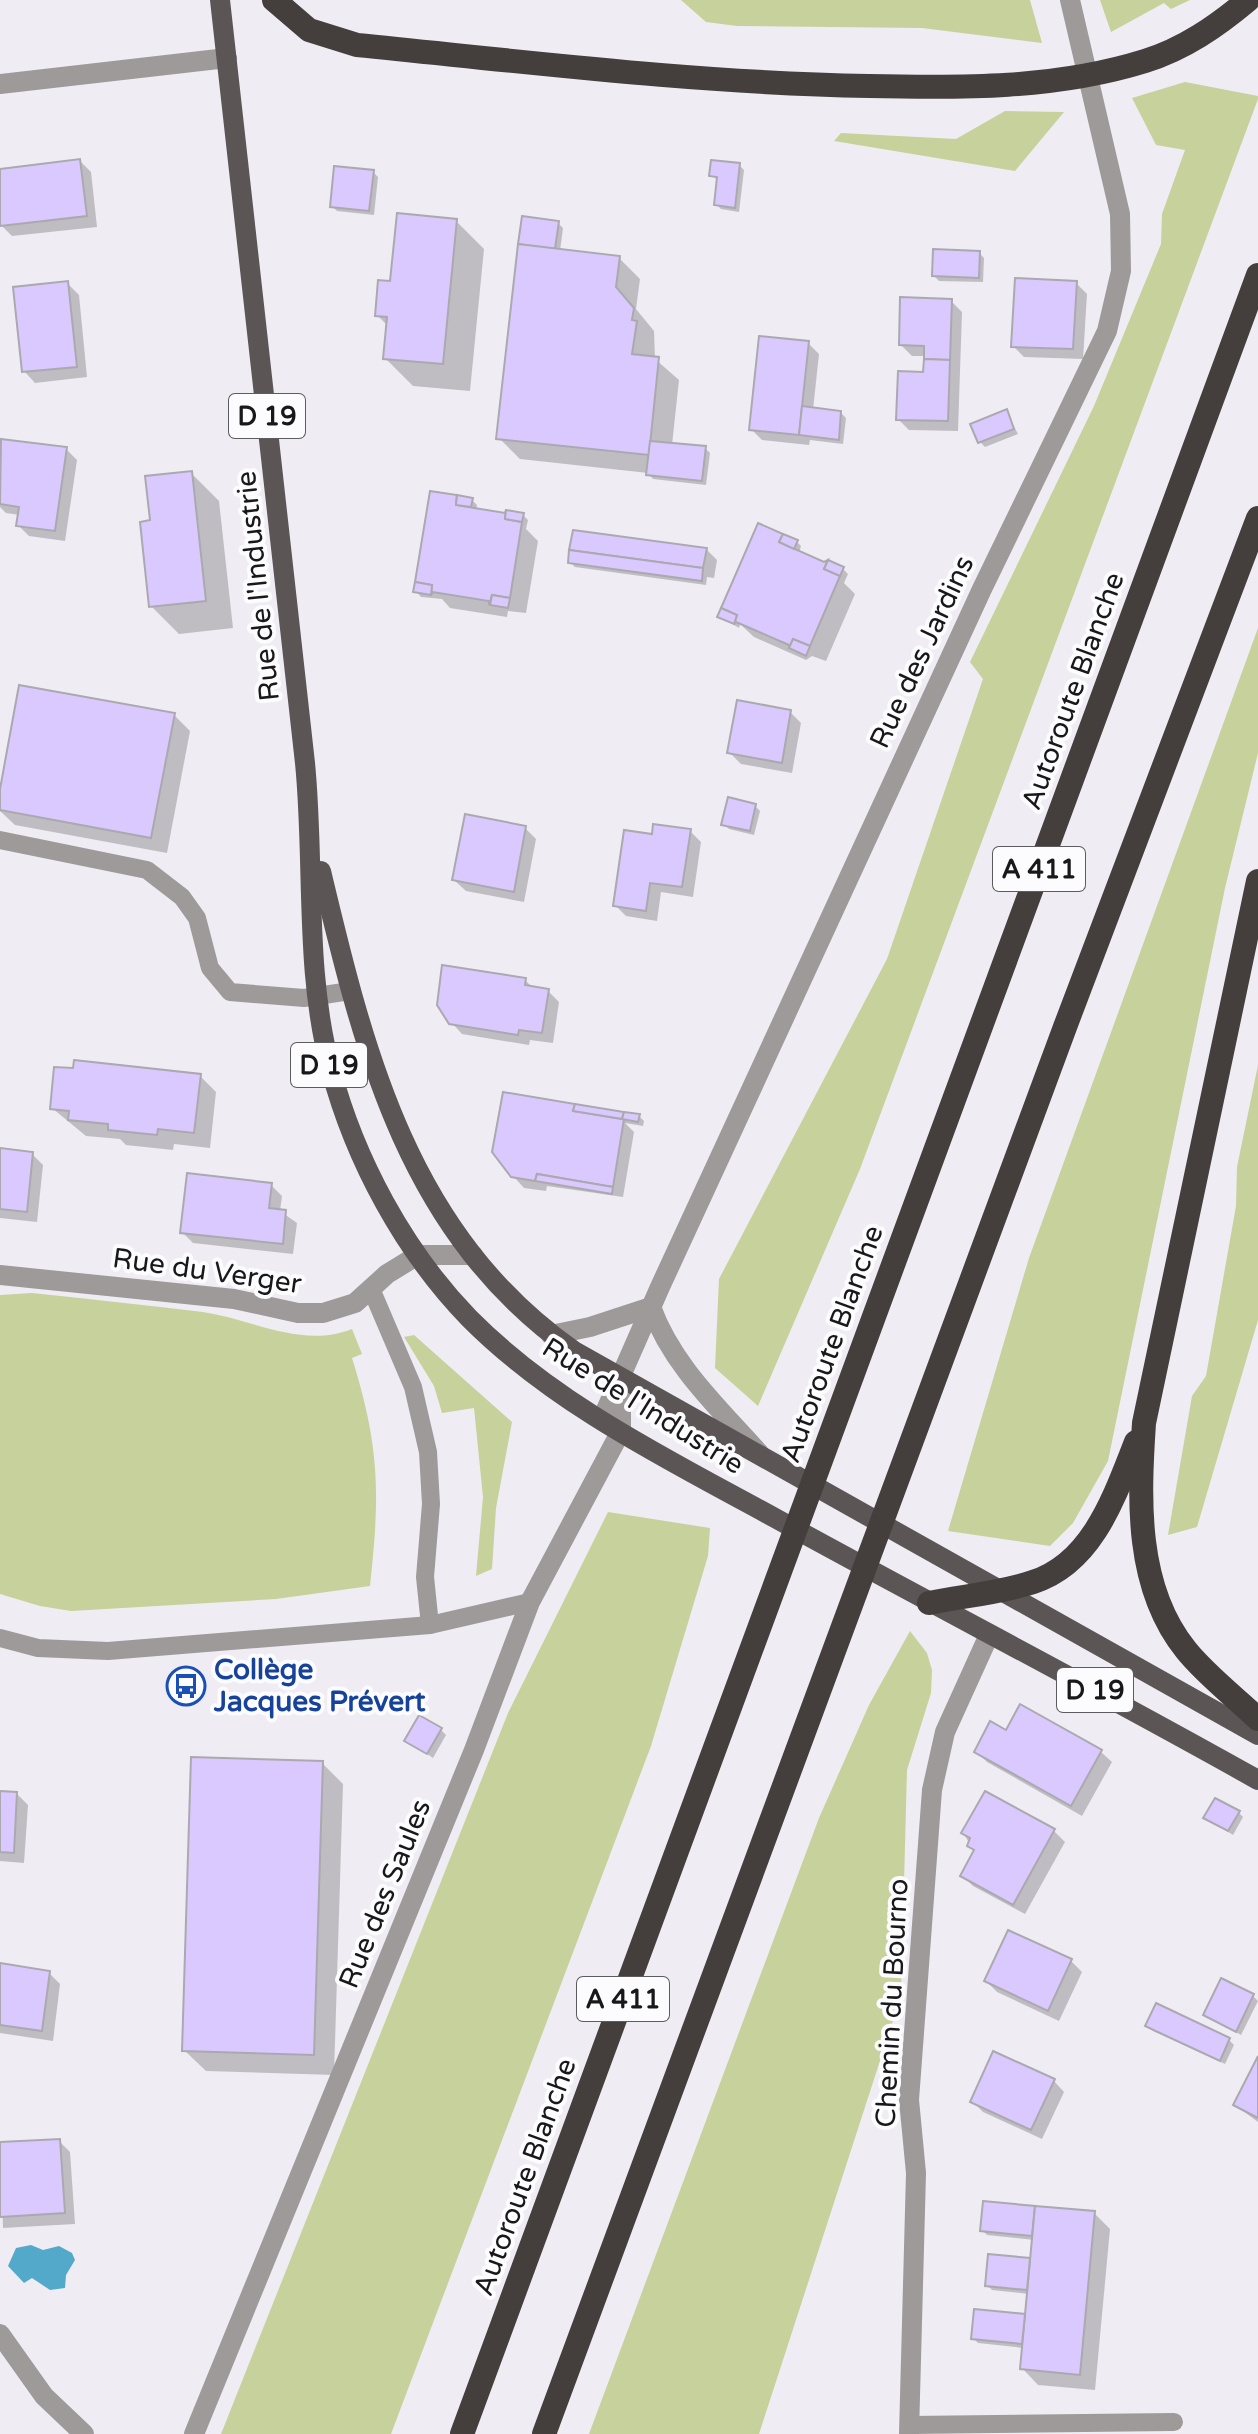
<svg xmlns="http://www.w3.org/2000/svg" width="1258" height="2434" viewBox="0 0 1258 2434" font-family="'Varela Round',sans-serif">
  <rect width="100%" height="100%" fill="#efedf3"/>
  <g fill="#c7d19b">
    <polygon points="681,0 1030,0 1042,43 922,28 737,26 706,22"/>
    <polygon points="1100,0 1190,0 1171,9 1164,3 1111,32"/>
    <polygon points="1185,82 1258,96 1258,99 860,1169 758,1406 715,1368 719,1279 887,959 983,679 970,662 1094,406 1161,244 1162,214 1185,150 1156,145 1132,98"/>
    <polygon points="1005,111 1064,112 1015,171 834,141 841,133 956,139"/>
    <polygon points="1258,628 1258,753 1225,888 1108,1461 1073,1523 1050,1546 948,1531 1029,1258"/>
    <polygon points="1258,1065 1258,1320 1197,1527 1168,1535 1192,1396 1206,1376 1236,1206 1237,1167"/>
    <path d="M 32,1293 C 89,1299 146,1305 203,1312 C 252,1319 302,1349 352,1329 L 362,1354 L 352,1358 C 380,1448 380,1494 370,1586 L 276,1599 L 71,1611 L 40,1606 L 0,1594 L 0,1295 Z"/>
    <polygon points="414,1335 512,1422 496,1508 492,1569 476,1576 483,1497 474,1408 442,1413 434,1386 404,1337"/>
    <polygon points="608,1512 710,1528 708,1556 651,1746 391,2434 221,2434 508,1713"/>
    <polygon points="910,1631 927,1653 932,1670 931,1693 907,1770 901,1996 759,2434 589,2434 819,1818 869,1705"/>
  </g>
  <polygon fill="#52a9c9" points="31,2245 43,2250 59,2246 72,2253 75,2260 66,2275 65,2288 50,2290 32,2278 24,2283 8,2266 16,2248"/>
  <g fill="#0003">
    <polygon points="80,161 91,172 97,227 12,236 1,225 0,171"/>
    <polygon points="739,165 744,170 739,212 721,209 716,204 719,181 711,175"/>
    <polygon points="373,172 378,177 374,215 337,211 332,206"/>
    <polygon points="456,221 484,249 470,391 413,386 385,358 388,326 377,315 391,284"/>
    <polygon points="558,223 563,228 560,251 619,258 640,279 636,309 654,331 655,359 679,380 672,445 705,448 710,453 706,485 653,479 648,473 520,459 499,438"/>
    <polygon points="979,253 984,258 983,282 939,281 934,276"/>
    <polygon points="1076,283 1087,294 1083,359 1024,357 1013,346"/>
    <polygon points="68,284 79,295 87,377 35,383 24,371"/>
    <polygon points="951,301 962,312 958,431 909,430 898,419 925,374 926,356 912,356 901,345"/>
    <polygon points="808,343 819,354 813,410 841,413 846,418 843,444 810,440 809,445 762,440 751,429"/>
    <polygon points="1006,412 1018,434 985,447 980,442"/>
    <polygon points="3,441 66,449 77,460 65,541 29,536 18,525 20,515 6,513 0,507"/>
    <polygon points="191,473 219,501 233,628 179,634 151,606"/>
    <polygon points="431,493 472,500 477,505 476,510 523,515 528,520 526,529 538,541 526,613 508,611 507,617 450,608 442,599 421,597 416,591"/>
    <polygon points="796,541 801,546 799,553 843,569 848,574 844,583 855,594 826,661 812,656 806,660 754,637 740,624 739,628 719,616"/>
    <polygon points="706,549 717,560 714,578 707,577 706,585 575,567 570,562"/>
    <polygon points="790,712 801,723 792,773 741,764 730,753"/>
    <polygon points="174,715 190,731 167,853 15,825 0,811 0,800"/>
    <polygon points="755,806 760,811 754,835 729,829 724,824"/>
    <polygon points="525,828 536,839 524,902 466,891 454,880"/>
    <polygon points="690,831 701,842 693,897 661,892 657,921 626,916 615,905 654,836"/>
    <polygon points="525,980 533,988 548,991 559,1002 553,1043 530,1040 529,1045 462,1034 451,1022"/>
    <polygon points="200,1076 216,1092 210,1148 174,1144 173,1150 126,1145 120,1139 86,1136 52,1108"/>
    <polygon points="504,1094 639,1116 644,1121 643,1126 625,1123 634,1132 623,1197 547,1186 546,1191 524,1188 513,1176"/>
    <polygon points="0,1150 32,1154 43,1165 37,1222 0,1218"/>
    <polygon points="271,1185 282,1196 280,1211 297,1223 293,1254 193,1243 182,1232"/>
    <polygon points="441,1730 446,1735 433,1758 407,1740"/>
    <polygon points="1007,1732 1101,1752 1112,1762 1082,1816 987,1762 976,1751"/>
    <polygon points="322,1763 343,1784 334,2075 206,2071 184,2050"/>
    <polygon points="0,1793 17,1794 28,1805 24,1863 0,1861"/>
    <polygon points="1238,1812 1243,1817 1233,1835 1206,1818"/>
    <polygon points="1054,1831 1065,1842 1025,1914 973,1886 962,1875 975,1852 963,1833"/>
    <polygon points="1009,1932 1071,1961 1082,1972 1059,2021 997,1992 986,1981"/>
    <polygon points="0,1965 49,1973 60,1984 53,2041 0,2033"/>
    <polygon points="1253,1996 1258,2001 1241,2035 1205,2015"/>
    <polygon points="1157,2006 1229,2040 1234,2045 1225,2064 1153,2031 1148,2026"/>
    <polygon points="1258,2060 1258,2122 1235,2105"/>
    <polygon points="1054,2081 1064,2092 1042,2139 983,2112 972,2101"/>
    <polygon points="59,2141 70,2152 75,2224 3,2228 0,2144"/>
    <polygon points="985,2203 1094,2213 1110,2229 1095,2390 1038,2385 1022,2368 1024,2348 978,2343 973,2338 976,2311 1027,2316 1029,2294 992,2290 987,2285 1029,2260 1032,2263 1034,2240 987,2235 982,2230"/>
  </g>
  <g fill="#dac9ff" stroke="#aba9af" stroke-width="2">
    <polygon points="80,159 87,216 0,226 0,169"/>
    <polygon points="711,160 740,163 735,208 714,205 717,177 709,176"/>
    <polygon points="334,166 374,170 369,211 330,207"/>
    <polygon points="397,213 457,219 443,364 383,359 387,317 375,316 378,280 390,281"/>
    <polygon points="522,216 559,221 555,249 518,244"/>
    <polygon points="518,244 620,256 616,287 634,308 632,320 637,321 632,354 659,357 649,455 496,439"/>
    <polygon points="933,249 980,251 979,278 932,276"/>
    <polygon points="1015,278 1077,281 1073,349 1011,347"/>
    <polygon points="68,281 77,367 22,372 13,287"/>
    <polygon points="900,297 952,299 950,360 924,359 924,346 899,345"/>
    <polygon points="759,336 809,341 799,435 749,430"/>
    <polygon points="924,359 950,360 948,421 896,420 898,371 923,372"/>
    <polygon points="802,406 841,411 839,440 799,435"/>
    <polygon points="1007,409 1014,429 978,443 970,424"/>
    <polygon points="1,439 67,447 55,531 16,526 19,507 0,504"/>
    <polygon points="650,441 706,446 702,481 646,475"/>
    <polygon points="192,471 206,601 149,607 140,522 150,520 145,476"/>
    <polygon points="430,491 457,495 456,505 505,513 506,510 505,519 522,522 510,598 492,595 489,605 489,601 433,592 431,595 432,585 415,582"/>
    <polygon points="457,495 473,498 471,507 456,505"/>
    <polygon points="506,510 524,513 522,522 505,519"/>
    <polygon points="758,523 783,534 779,542 824,562 828,560 824,569 840,576 810,646 793,639 789,648 789,645 736,622 734,624 737,615 721,608"/>
    <polygon points="573,530 707,548 703,568 569,550"/>
    <polygon points="783,534 798,540 794,549 779,542"/>
    <polygon points="569,550 703,568 702,581 568,563"/>
    <polygon points="828,560 844,567 840,576 824,569"/>
    <polygon points="415,582 432,585 431,595 413,592"/>
    <polygon points="492,595 510,598 508,608 490,605"/>
    <polygon points="721,608 737,615 734,624 717,617"/>
    <polygon points="793,639 810,646 806,656 789,648"/>
    <polygon points="19,685 175,713 151,838 0,810 0,789"/>
    <polygon points="737,700 791,710 782,763 727,753"/>
    <polygon points="728,797 756,804 750,831 721,825"/>
    <polygon points="465,814 526,826 514,892 452,880"/>
    <polygon points="653,824 691,829 682,887 650,883 646,911 613,906 624,830 652,834"/>
    <polygon points="442,965 526,978 525,985 549,989 542,1033 519,1030 518,1035 449,1024 437,1005"/>
    <polygon points="74,1060 201,1074 194,1133 158,1129 157,1135 108,1130 108,1124 68,1120 69,1111 50,1109 54,1067 73,1068"/>
    <polygon points="503,1092 575,1104 573,1111 624,1119 613,1187 537,1174 535,1181 511,1177 492,1152"/>
    <polygon points="575,1104 624,1112 622,1119 573,1111"/>
    <polygon points="624,1112 640,1114 638,1122 622,1119"/>
    <polygon points="0,1148 33,1152 27,1212 0,1209"/>
    <polygon points="187,1173 272,1183 269,1208 286,1210 283,1244 180,1233"/>
    <polygon points="537,1174 613,1187 612,1194 535,1181"/>
    <polygon points="1020,1704 1102,1750 1071,1806 974,1752 990,1721 1006,1730"/>
    <polygon points="419,1715 442,1728 427,1754 404,1741"/>
    <polygon points="191,1757 323,1761 314,2055 182,2051"/>
    <polygon points="0,1791 17,1792 14,1853 0,1852"/>
    <polygon points="985,1791 1055,1829 1013,1905 960,1876 974,1850 967,1846 970,1838 961,1833"/>
    <polygon points="1215,1798 1240,1811 1228,1831 1203,1818"/>
    <polygon points="1008,1930 1072,1959 1048,2011 984,1981"/>
    <polygon points="0,1963 50,1971 42,2031 0,2025"/>
    <polygon points="1221,1978 1254,1994 1236,2032 1203,2015"/>
    <polygon points="1156,2003 1230,2038 1220,2061 1145,2026"/>
    <polygon points="993,2051 1055,2079 1031,2130 970,2102"/>
    <polygon points="1258,2056 1258,2118 1233,2105"/>
    <polygon points="60,2139 65,2213 0,2217 0,2142"/>
    <polygon points="983,2201 1035,2206 1032,2236 980,2231"/>
    <polygon points="1035,2206 1095,2211 1080,2375 1020,2369"/>
    <polygon points="988,2254 1030,2258 1027,2290 985,2286"/>
    <polygon points="974,2309 1025,2314 1022,2344 971,2339"/>
  </g>
  <g fill="none" stroke-linecap="round" stroke-linejoin="round">
    <g stroke="#9d9a99" stroke-width="18">
      <polyline points="0,840 147,870 182,897 197,918 210,968 230,992 304,998 350,991"/>
      <polyline points="372,1291 413,1387 428,1452 431,1504 425,1577 430,1625"/>
      <polyline points="0,1638 38,1648 108,1651 430,1625 530,1602"/>
      <polyline points="909,2425 1174,2422"/>
    </g>
    <g stroke="#9d9a99" stroke-width="20">
      <polyline points="0,84 227,58"/>
      <polyline points="0,1275 234,1299 298,1313 323,1313 355,1303 387,1274 418,1255 473,1255"/>
      <path d="M 551,1335 L 590,1327 L 651,1307 C 672,1365 718,1407 759,1453"/>
      <polyline points="602,1419 660,1287 982,589 1107,331 1121,271 1120,214 1070,0"/>
      <polyline points="0,2334 44,2396 84,2434"/>
      <polyline points="194,2434 474,1750 530,1602 621,1431 621,1386"/>
      <polyline points="909,2434 916,2173 909,2100 932,1790 945,1732 989,1635"/>
    </g>
    <g stroke="#5b5655" stroke-width="20">
      <path d="M 220,0 C 249,254 278,508 305,763 C 315,864 304,971 331,1070 C 355,1160 404,1251 469,1318 C 554,1404 669,1460 775,1518 C 935,1606 1098,1690 1258,1780"/>
      <path d="M 321,871 C 365,1056 409,1235 574,1351 L 1258,1735"/>
    </g>
    <g stroke="#443f3d" stroke-width="24">
      <path d="M 274,0 L 309,30 L 357,45 C 528,62 698,83 869,86 C 962,88 1055,89 1145,61 C 1184,49 1217,26 1248,0"/>
      <path d="M 1258,881 L 1144,1423 C 1139,1499 1135,1587 1186,1650 C 1206,1675 1235,1697 1258,1719"/>
      <path d="M 929,1603 C 963,1596 1000,1593 1033,1582 C 1093,1563 1115,1495 1136,1442"/>
      <polyline points="462,2434 1258,275"/>
      <polyline points="544,2434 1065,1027 1258,518"/>
    </g>
  </g>
  <defs>
    <g id="bus-ring" transform="scale(2)"><circle r="9.5" fill="#fcfbfe" stroke="#1a4fb4" stroke-width="1.5"/><path d="M-5-6H5V4H4V6H2V4H-2V6H-4V4H-5ZM-3.5-4V0h7V-4ZM-3.5 1.2v1.5H-2V1.2ZM2 1.2v1.5H3.5V1.2Z" fill="#1a4fb4"/></g>
  </defs>
  <g fill-rule="evenodd">
    <use href="#bus-ring" x="186" y="1686"/>
  </g>
  <g text-anchor="middle" dominant-baseline="central" stroke-width="8" stroke-linejoin="round" paint-order="stroke">
    <g fill="#fcfbfe" stroke="#5c5b5e" stroke-width="2">
      <rect x="229" y="394" width="76" height="44" rx="6"/>
      <rect x="993" y="847" width="92" height="44" rx="6"/>
      <rect x="291" y="1043" width="76" height="44" rx="6"/>
      <rect x="1057" y="1668" width="76" height="44" rx="6"/>
      <rect x="577" y="1977" width="92" height="44" rx="6"/>
    </g>
    <g font-size="26" font-weight="bold" fill="#181719">
      <text x="267" y="416">D 19</text>
      <text x="1039" y="869">A 411</text>
      <text x="329" y="1065">D 19</text>
      <text x="1095" y="1690">D 19</text>
      <text x="623" y="1999">A 411</text>
    </g>
    <g font-size="28" fill="#181719" stroke="#fcfbfe">
      <text transform="translate(258 586) rotate(-96)">Rue de l'Industrie</text>
      <text transform="translate(922 652) rotate(-65)">Rue des Jardins</text>
      <text transform="translate(1073 691) rotate(-70)">Autoroute Blanche</text>
      <text transform="translate(207 1271) rotate(8)">Rue du Verger</text>
      <text transform="translate(832 1344) rotate(-70)">Autoroute Blanche</text>
      <text transform="translate(643 1406) rotate(32)">Rue de l'Industrie</text>
      <text transform="translate(385 1894) rotate(-68)">Rue des Saules</text>
      <text transform="translate(892 2003) rotate(-87)">Chemin du Bourno</text>
      <text transform="translate(525 2177) rotate(-70)">Autoroute Blanche</text>
    </g>
    <g font-size="28" font-weight="bold" fill="#164399" stroke="#fcfbfe" text-anchor="start">
      <text x="214" y="1670">Collège<tspan x="214" dy="32">Jacques Prévert</tspan></text>
    </g>
  </g>
</svg>
